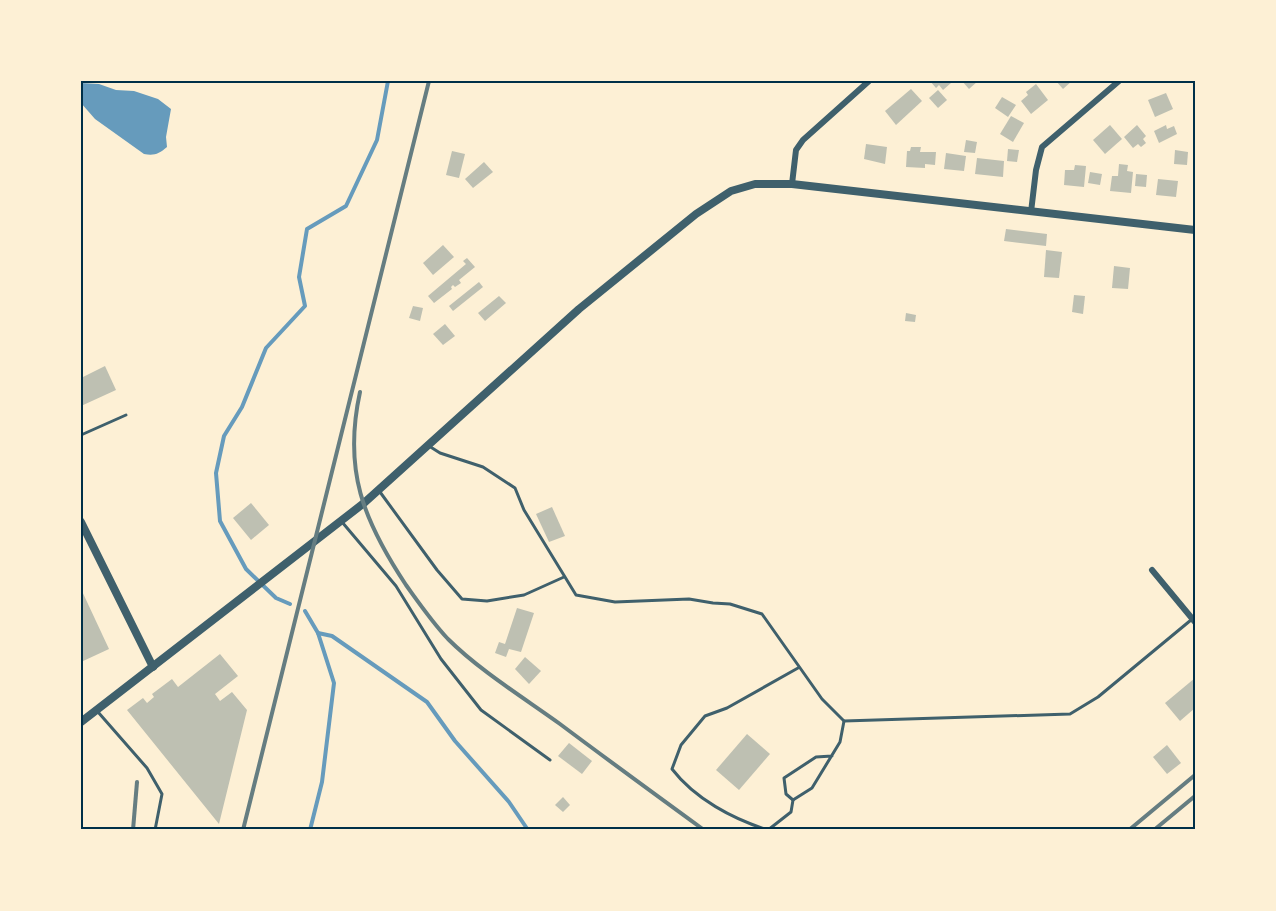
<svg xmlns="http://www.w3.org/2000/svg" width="1276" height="911" viewBox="0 0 1276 911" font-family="Overpass,sans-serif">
  <rect width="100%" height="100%" fill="#fdf0d5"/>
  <path fill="#669bbc" d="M 81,83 L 99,84 L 116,90 L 134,91 L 158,99 L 171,109 L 166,137 L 167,147 C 159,154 154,156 144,154 L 95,119 L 81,103 Z"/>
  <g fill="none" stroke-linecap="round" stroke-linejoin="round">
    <g stroke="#669bbc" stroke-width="4">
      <polyline points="290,604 276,598 246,569 220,521 216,473 224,436 242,407 266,348 305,306 299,277 307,229 346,206 377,140 388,81"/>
      <polyline points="305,611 318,633 334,683 322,782 310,830"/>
      <polyline points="318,633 332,636 427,702 455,741 509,802 528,830"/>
    </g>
  </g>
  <g fill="#bec0b2">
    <polygon points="930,81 949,81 951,83 943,90 939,85 936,88"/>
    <polygon points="962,81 978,81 969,89"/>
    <polygon points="1056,81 1072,81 1063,89"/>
    <polygon points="1036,84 1048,100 1031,114 1021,101 1028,95 1026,92"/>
    <polygon points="911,89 922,101 896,125 885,111"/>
    <polygon points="938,90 947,100 938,108 929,98"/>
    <polygon points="1166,93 1173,109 1155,117 1148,100"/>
    <polygon points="1002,97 1016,105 1008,117 995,108"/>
    <polygon points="1011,116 1024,123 1013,142 1000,134"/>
    <polygon points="1110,125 1122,139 1105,154 1093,140"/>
    <polygon points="1137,125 1146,136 1143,139 1146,143 1141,147 1138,144 1133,148 1124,137"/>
    <polygon points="1166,125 1167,129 1174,126 1177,134 1159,143 1154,131"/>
    <polygon points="966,140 977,142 975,153 964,152"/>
    <polygon points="866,144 887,147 885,164 864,159"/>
    <polygon points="911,147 921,147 920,152 936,152 935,165 925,164 925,168 906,167 907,151 910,151"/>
    <polygon points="1008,149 1019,150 1017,162 1007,161"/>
    <polygon points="1175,150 1188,152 1187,165 1174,164"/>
    <polygon points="452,151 465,154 459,178 446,175"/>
    <polygon points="946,153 966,156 964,171 944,169"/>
    <polygon points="977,158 1004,161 1003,177 975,174"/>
    <polygon points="484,162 493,172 473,188 465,179"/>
    <polygon points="1119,164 1128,165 1127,171 1133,172 1131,193 1110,191 1112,176 1118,176"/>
    <polygon points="1075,165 1086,166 1084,187 1064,185 1065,170 1074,170"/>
    <polygon points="1090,172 1102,174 1100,185 1088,183"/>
    <polygon points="1136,174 1147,175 1146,187 1135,186"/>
    <polygon points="1158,179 1178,181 1176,197 1156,195"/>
    <polygon points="1006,229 1047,234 1046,246 1004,241"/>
    <polygon points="443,245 454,257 433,275 423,263"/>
    <polygon points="1046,250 1062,252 1059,278 1044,277"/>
    <polygon points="467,258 475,267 459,280 461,283 455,287 453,285 451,287 452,289 434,303 428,296 466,264 463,261"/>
    <polygon points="1114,266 1130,268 1128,289 1112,288"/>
    <polygon points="479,282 483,287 453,311 449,306"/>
    <polygon points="1074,295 1085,296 1083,314 1072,312"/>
    <polygon points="499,296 506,303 485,321 478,313"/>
    <polygon points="413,306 423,308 420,321 409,318"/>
    <polygon points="906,313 916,315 915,322 905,321"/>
    <polygon points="445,324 455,336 443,345 433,334"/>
    <polygon points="105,366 116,390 81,406 81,378"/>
    <polygon points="251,503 269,525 251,540 233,518"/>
    <polygon points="552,507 565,536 549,542 536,514"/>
    <polygon points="81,589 109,649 81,662"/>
    <polygon points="517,608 534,613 521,652 509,649 506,657 495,653 499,642 505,644"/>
    <polygon points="220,654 238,676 215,694 220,701 232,692 247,710 219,824 127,710 143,698 147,703 154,697 152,694 172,679 178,687"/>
    <polygon points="525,657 541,671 529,684 515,669"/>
    <polygon points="1195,678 1195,708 1180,721 1165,703"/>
    <polygon points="747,734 770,754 739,790 716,770"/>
    <polygon points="569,743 592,761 582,774 558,756"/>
    <polygon points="1167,745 1181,763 1167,774 1153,757"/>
    <polygon points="563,797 570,805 563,812 555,805"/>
  </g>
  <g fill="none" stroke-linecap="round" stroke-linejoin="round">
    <g stroke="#3f606c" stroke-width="3">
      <polyline points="81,435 126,415"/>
      <polyline points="429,446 440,453 483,467 515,488 524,510 576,595 615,602 689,599 713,603 730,604 762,614 822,699 844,721 1070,714 1098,697 1191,620"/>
      <polyline points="380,492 437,570 462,599 487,601 524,595 564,577"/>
      <polyline points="342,522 396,586 441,659 481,710 550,760"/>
      <polyline points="98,712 147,768 162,794 155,830"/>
      <polyline points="832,756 816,757 784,778 786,794 793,800 812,788 840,742 844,721"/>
      <path d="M 793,800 L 791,812 L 768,830 C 733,819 695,799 672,769 L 681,745 L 705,716 L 727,708 L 798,668"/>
    </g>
    <g stroke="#3f606c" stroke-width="6">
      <polyline points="792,184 796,150 803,140 869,81"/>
      <polyline points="1031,212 1036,170 1042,147 1119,81"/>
      <polyline points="1152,570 1195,622"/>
    </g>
    <g stroke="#3f606c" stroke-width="8">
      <polyline points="81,522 153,667"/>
      <polyline points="81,722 364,503 579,309 696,214 731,191 755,184 792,184 1195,230"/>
    </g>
    <g stroke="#657d81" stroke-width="4">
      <path d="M 360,392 C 343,470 363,520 406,585 C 419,603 432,622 448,639 C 479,670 524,698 560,724 C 608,760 656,795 704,830"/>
      <polyline points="133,830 137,782"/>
      <polyline points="243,830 429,81"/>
      <polyline points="1129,830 1195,775"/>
      <polyline points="1154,830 1195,796"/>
    </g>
  </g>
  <rect width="1276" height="911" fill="none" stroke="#fdf0d5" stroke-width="165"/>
  <rect x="82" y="82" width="1112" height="746" fill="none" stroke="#003049" stroke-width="2"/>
</svg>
